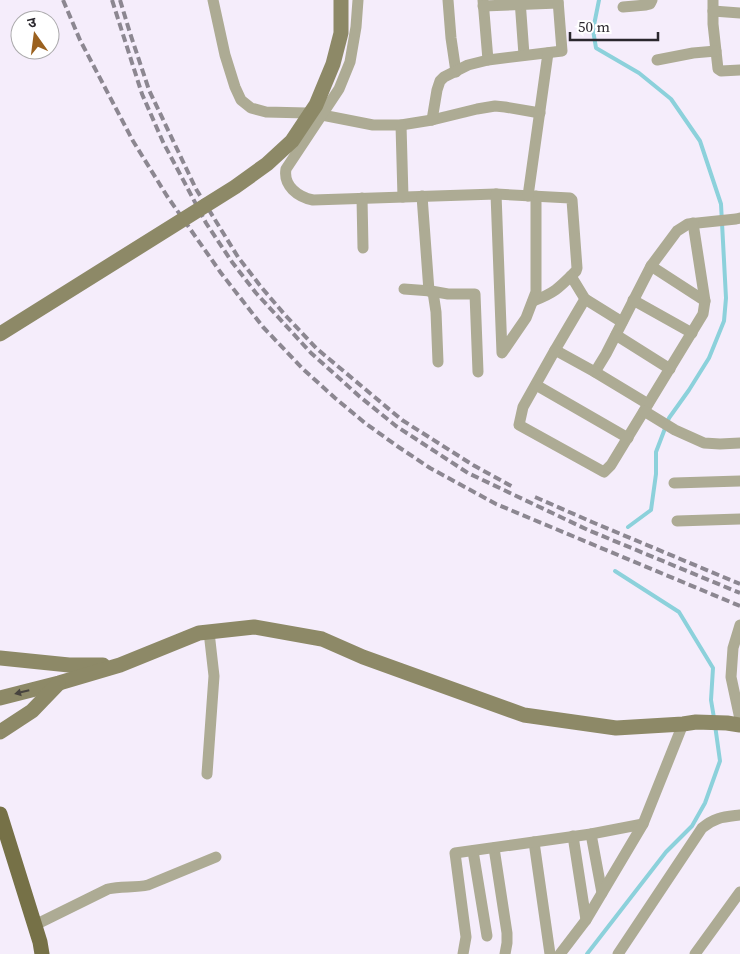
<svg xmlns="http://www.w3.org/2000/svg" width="740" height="954" viewBox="0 0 740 954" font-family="'Source Serif 4','Noto Sans Devanagari',serif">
  <rect width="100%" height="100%" fill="#f5edfb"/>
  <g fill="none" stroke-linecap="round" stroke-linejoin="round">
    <g stroke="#8cd1db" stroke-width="4">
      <polyline points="599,0 593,30 596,48 639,73 671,99 700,141 721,204 726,298 724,321 709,358 689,390 669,418 656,452 656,474 651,510 628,527"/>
      <polyline points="615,571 679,612 713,668 711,700 714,718"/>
      <polyline points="587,954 666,852 692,826 705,803 720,761 715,725"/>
    </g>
    <g stroke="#adab94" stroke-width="11">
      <polyline points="213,0 225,55 235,87 241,100 251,108 266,112 307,113 322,115 373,125 401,125 432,120 477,109 495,106 505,107 540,113"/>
      <path d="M 358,0 L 356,27 L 350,62 L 339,89 L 286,169 C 283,186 298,197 313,200 L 496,194 L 570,198 L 572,200 L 577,268 L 576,271 C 560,287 555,293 533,301"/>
      <polyline points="448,0 451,38 456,72"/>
      <polyline points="483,0 488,60"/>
      <polyline points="520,0 524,55"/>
      <polyline points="713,0 713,24 718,69 721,71 740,70"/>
      <polyline points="483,6 558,3"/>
      <polyline points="623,7 646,5 650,4 652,0"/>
      <polyline points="713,11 740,13"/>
      <polyline points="657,60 693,53 716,51"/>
      <polyline points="432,120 437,90 440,81 444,77 468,65 488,60 562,51 558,0"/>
      <polyline points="401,125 403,197"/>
      <polyline points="496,194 502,353 526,318 536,292 536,196"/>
      <polyline points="422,196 429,291"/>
      <polyline points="528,196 548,53"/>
      <polyline points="362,198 363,248"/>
      <polyline points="651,266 705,301"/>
      <polyline points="571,276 585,299 622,322"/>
      <polyline points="404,289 431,291 448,294 475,294 478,372"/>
      <polyline points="433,292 436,312 438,362"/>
      <polyline points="585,299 555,350 595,372 606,354 651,266 677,231 688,224 736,219 740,218"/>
      <polyline points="633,300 692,333"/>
      <polyline points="616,335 670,369"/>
      <polyline points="555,350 523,407 519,425 604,472 611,465 703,314 705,301 693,223"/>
      <polyline points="595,372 648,404"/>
      <polyline points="536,385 628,438"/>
      <polyline points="644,411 675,430 704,443 720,444 740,443"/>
      <polyline points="674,483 740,481"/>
      <polyline points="677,521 740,519"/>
      <polyline points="740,625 733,648 731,677 740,719"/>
      <polyline points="207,774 214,676 209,632"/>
      <polyline points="591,834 602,893"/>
      <polyline points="573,836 586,920"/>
      <polyline points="534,842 550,954"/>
      <polyline points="494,848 507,933 507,943 505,954"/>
      <polyline points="473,851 487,936"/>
      <path d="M 35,925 L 108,889 C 121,886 135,888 148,885 L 216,857"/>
      <polyline points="463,954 466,937 455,853 591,834 643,824"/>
      <polyline points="560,954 586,920 643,824 683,724"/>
      <path d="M 618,954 L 702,828 C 715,817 724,817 740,815"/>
      <polyline points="695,954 740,892"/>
    </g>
    <g stroke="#8d8967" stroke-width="15">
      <polyline points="0,658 69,665 103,665"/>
      <polyline points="0,698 59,683 120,665 199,633 254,627 322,639 363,657 524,715 616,728 683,724 696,722 727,723 740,725"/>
      <polyline points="0,732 32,711 58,684"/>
    </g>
    <polyline stroke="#767147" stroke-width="15" points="0,814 40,942 42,954"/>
    <g stroke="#8c8791" stroke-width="4" stroke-dasharray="8 4" stroke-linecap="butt">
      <polyline points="63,0 80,40 133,141 167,196 221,273 263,327 303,369 335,398 365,423 397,446 430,468 496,504 740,606"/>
      <polyline points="112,0 142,94 163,142 206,223 232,262 256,293 311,353 359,396 396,426 468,473 588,530 740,593"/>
      <polyline points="120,0 130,33 149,90 196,189 238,257 262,288 285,315 316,348 402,420 473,465 513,487"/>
      <polyline points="535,497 592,522 740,584"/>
    </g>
    <polyline stroke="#8d8967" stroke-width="15" points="0,334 235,187 267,164 292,141 316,105 333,64 341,33 341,0"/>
  </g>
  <defs><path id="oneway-solid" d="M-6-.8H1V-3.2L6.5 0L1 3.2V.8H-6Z" transform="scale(1.25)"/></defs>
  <use fill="#48443e" href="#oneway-solid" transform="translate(22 692) rotate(166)"/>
  <g transform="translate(35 35) rotate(346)"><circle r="24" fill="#ffffff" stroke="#aaa9ab"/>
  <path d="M0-4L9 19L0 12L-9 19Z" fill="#9b611f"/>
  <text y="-8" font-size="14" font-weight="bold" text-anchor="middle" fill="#2a272d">उ</text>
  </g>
  <path d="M570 32v8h88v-8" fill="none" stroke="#2a272d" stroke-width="2.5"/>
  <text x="578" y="32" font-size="15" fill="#2a272d" stroke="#ffffff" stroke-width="4" paint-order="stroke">50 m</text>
</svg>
